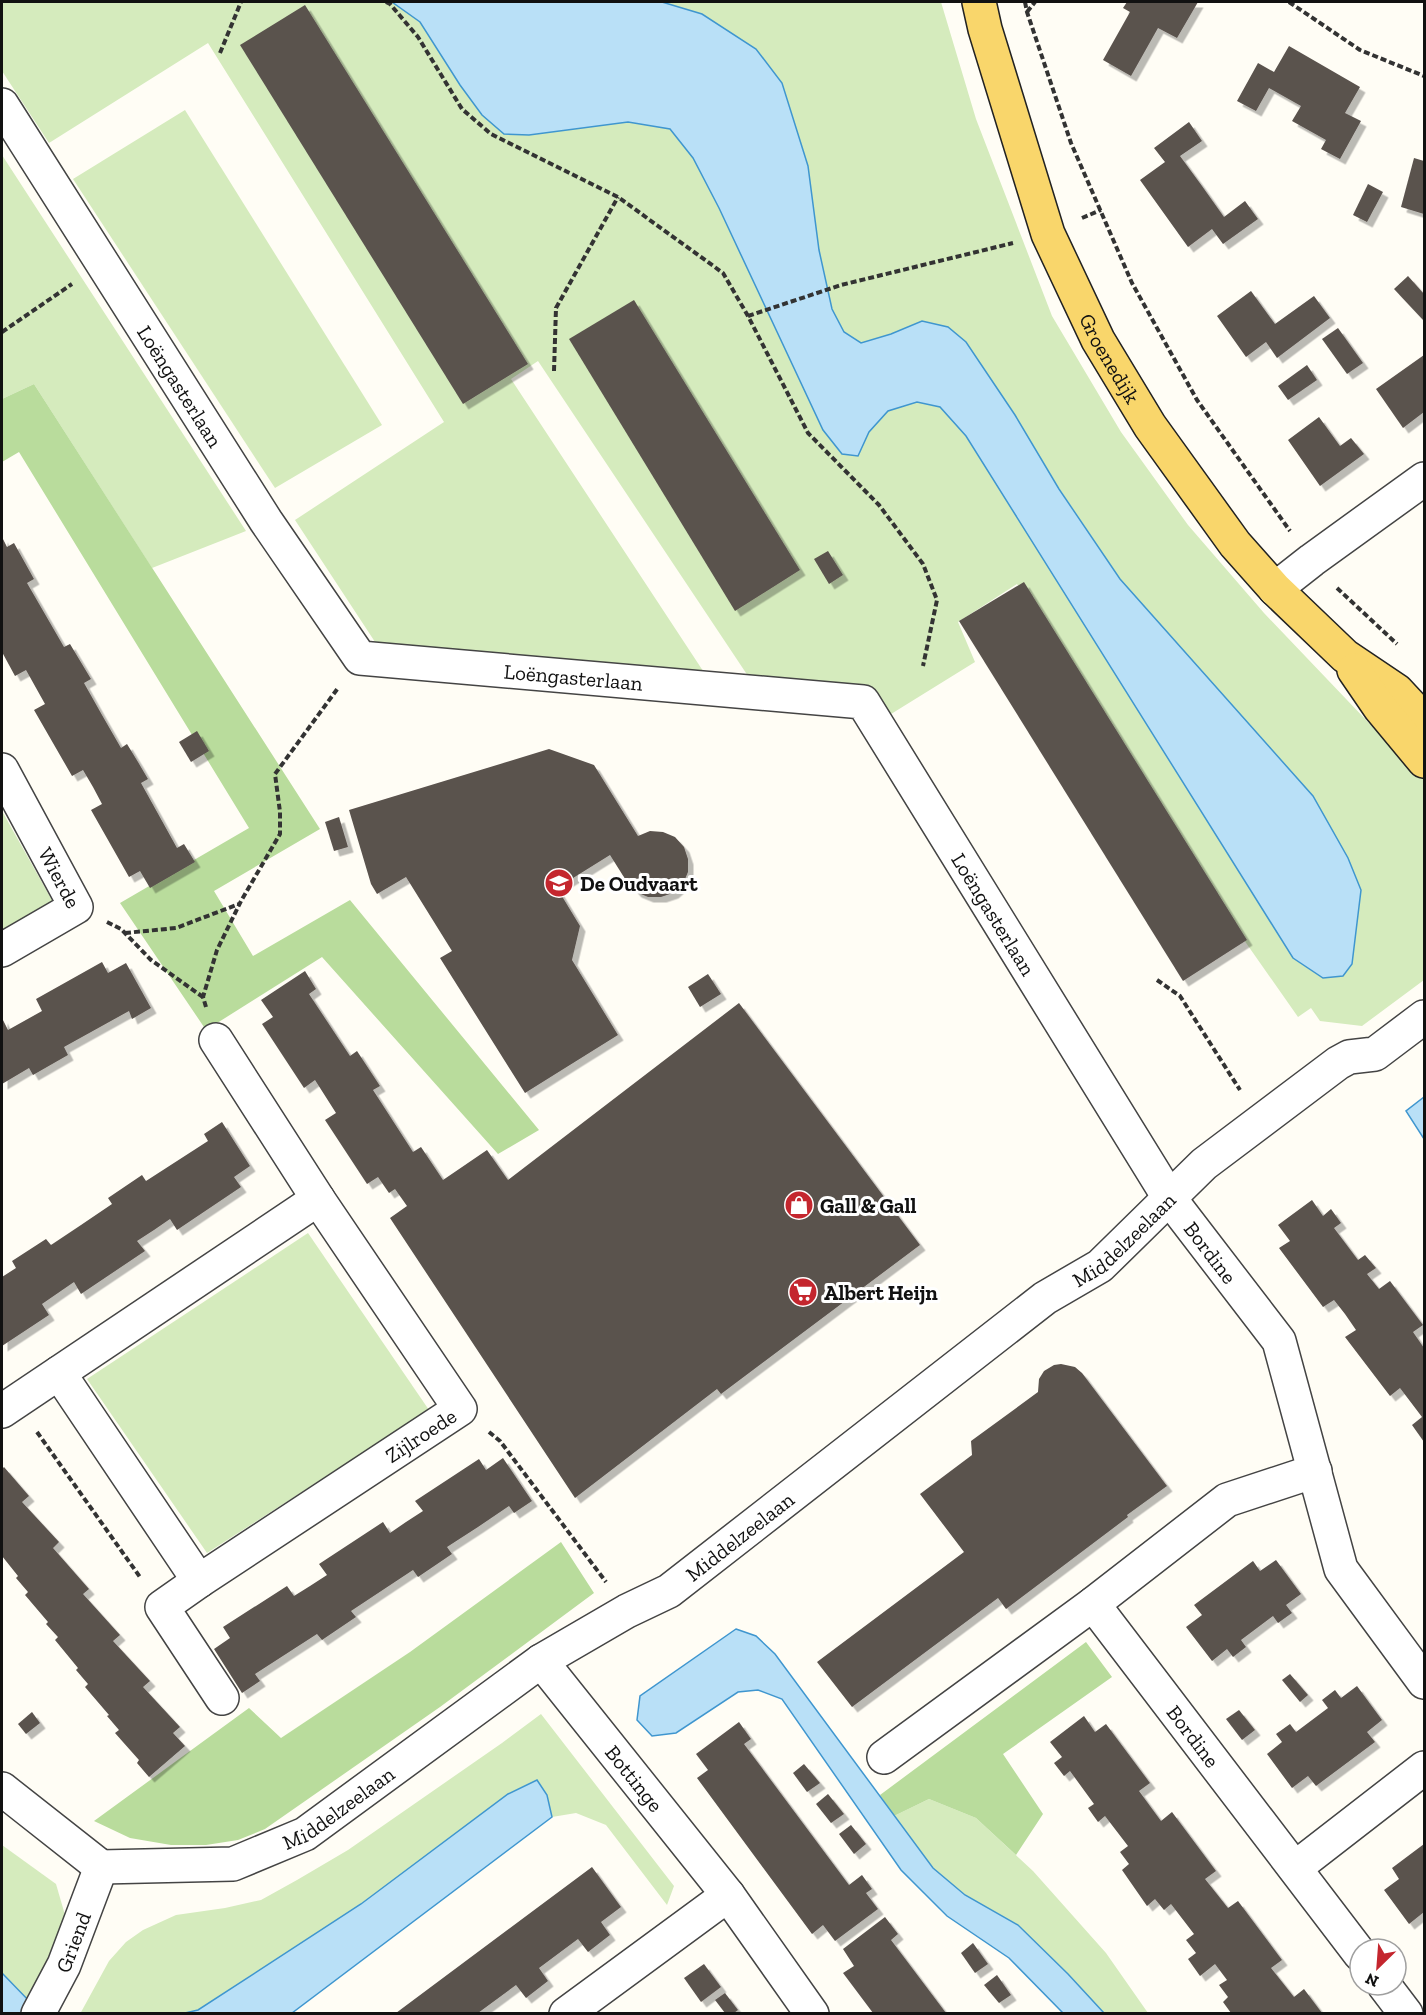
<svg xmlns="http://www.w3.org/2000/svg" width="1426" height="2015" viewBox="0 0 1426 2015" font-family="'Zilla Slab',serif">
  <defs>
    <filter id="shadow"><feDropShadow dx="5.5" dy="5.5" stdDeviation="0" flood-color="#0004"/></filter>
  </defs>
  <rect width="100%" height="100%" fill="#fffdf5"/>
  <g fill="#d5ebbd">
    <polygon points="2,2 392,2 420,22 460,85 529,135 628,122 670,128 693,158 719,208 823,430 842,454 858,455 869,432 888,411 917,402 940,407 966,436 1313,796 1120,579 1059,488 1015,415 966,342 891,334 861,343 844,332 832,309 782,83 756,49 702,14 662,2 941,2 976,119 1052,316 1121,432 1188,525 1264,613 1388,743 1424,776 1424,980 1362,1026 1320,1021 1311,1008 1298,1017 1244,940 1017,584 958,622 975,662 883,719 754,685 538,361 511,379 709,680 377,645 295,520 444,422 208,43 49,143 2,71"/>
    <polygon points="185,110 382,425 275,488 73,179"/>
    <polygon points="2,155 246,531 152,568 34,384 2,399"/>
    <polygon points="2,811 53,902 2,942"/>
    <polygon points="308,1233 429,1410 207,1553 87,1379"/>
    <polygon points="541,1714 674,1886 667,1905 606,1825 576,1813 552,1817 547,1795 508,1794 361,1904 198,2010 185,2014 80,2014 109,1961 126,1942 143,1930 176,1915 225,1908 261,1900 297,1880 348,1850 502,1743"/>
    <polygon points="929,1799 976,1818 1033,1871 1106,1953 1148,2013 1104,2013 1068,1974 1018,1925 965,1895 933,1868 894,1816"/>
    <polygon points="2,1845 56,1884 65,1915 64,1937 34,2006 2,1973"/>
  </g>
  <g fill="#b9dc9c">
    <polygon points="34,384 320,829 214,891 253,956 350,900 539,1130 498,1154 322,957 206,1030 120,903 249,828 19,452 2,462 2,399"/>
    <polygon points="561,1542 594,1593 440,1707 265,1829 238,1840 206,1845 171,1845 130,1838 94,1821 249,1708 281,1738 410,1652"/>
    <polygon points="1086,1642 1112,1677 1003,1754 1043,1814 1016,1855 976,1818 929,1799 894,1816 880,1795"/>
  </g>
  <g fill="#b9e0f7" stroke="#3f96cf" stroke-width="1.5">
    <polygon points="392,2 662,2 702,14 756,49 782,83 808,166 819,250 832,309 844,332 861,343 891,334 922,321 948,327 966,342 1015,415 1059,489 1120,579 1313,796 1348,858 1361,890 1352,964 1343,976 1323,978 1293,958 966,436 940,407 917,402 888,411 869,432 858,456 842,454 823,430 719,208 693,158 670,129 628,122 529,135 504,134 482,115 460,85 420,22"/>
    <polygon points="1424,1097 1424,1139 1406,1111"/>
    <polygon points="736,1629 756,1636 775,1654 933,1868 965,1895 1018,1925 1068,1974 1104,2013 1063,2013 1009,1958 947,1916 901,1870 782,1699 758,1690 738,1692 676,1733 652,1736 637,1720 640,1696"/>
    <polygon points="537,1780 547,1795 552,1817 292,2013 185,2013 198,2010 361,1904 508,1794"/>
    <polygon points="2,1973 34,2006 30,2013 2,2013"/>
  </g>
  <g fill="#5a524d" filter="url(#shadow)">
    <polygon points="1127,2 1198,2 1177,38 1158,28 1131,76 1103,60 1130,12 1123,8"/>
    <polygon points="305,5 528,364 463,404 240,45"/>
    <polygon points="1289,46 1360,87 1345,113 1361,121 1340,159 1321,149 1326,140 1292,121 1301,106 1269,88 1256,111 1237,101 1258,63 1274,72"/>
    <polygon points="1189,122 1202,141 1180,156 1202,186 1224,217 1245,201 1258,219 1223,244 1212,229 1188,247 1140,180 1165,162 1154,148"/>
    <polygon points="1414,158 1424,161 1424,214 1401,207"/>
    <polygon points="1368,184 1383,192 1367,222 1353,215"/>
    <polygon points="1408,276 1424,294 1424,321 1394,289"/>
    <polygon points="1251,291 1275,324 1314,296 1330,318 1277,358 1266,342 1246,357 1217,316"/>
    <polygon points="634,300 800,570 735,611 569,339"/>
    <polygon points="1338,328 1363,363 1347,374 1322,339"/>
    <polygon points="1424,355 1424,412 1403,428 1376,389"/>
    <polygon points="1307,365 1317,380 1288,400 1278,386"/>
    <polygon points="1319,417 1340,446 1351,438 1364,454 1320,486 1288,440"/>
    <polygon points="2,537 7,547 14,543 34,579 27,583 64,647 70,644 91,679 84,683 102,715 121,748 127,744 138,762 148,779 141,783 177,848 184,844 195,862 150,888 140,871 129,877 91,810 102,804 93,787 83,770 72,776 34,710 45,704 26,670 15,676 2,652"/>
    <polygon points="828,551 843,575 829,584 814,559"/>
    <polygon points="1024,582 1247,940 1183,981 959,621"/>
    <polygon points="197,731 209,751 191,762 179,742"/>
    <polygon points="549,749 594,765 638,836 650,831 663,832 675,837 684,847 688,859 688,872 683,884 673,893 661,897 648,897 636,892 627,882 610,855 557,888 580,926 572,960 618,1035 525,1093 440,958 452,951 406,877 377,894 371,884 349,810"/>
    <polygon points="339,817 348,847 334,851 325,822"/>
    <polygon points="102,962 108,973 126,963 151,1008 132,1019 129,1011 64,1047 68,1055 33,1075 29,1068 2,1084 2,1018 8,1030 42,1011 36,999"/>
    <polygon points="305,971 316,989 309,994 350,1056 357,1051 380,1086 373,1090 413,1152 421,1147 443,1180 487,1150 508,1180 739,1003 920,1245 721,1394 717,1389 575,1498 390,1218 407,1206 395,1189 389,1193 378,1177 367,1184 325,1120 336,1113 315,1080 304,1088 262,1024 273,1017 261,1000"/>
    <polygon points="708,974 721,994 700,1007 688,987"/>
    <polygon points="222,1122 250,1166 234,1177 241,1187 177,1230 170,1219 154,1230 137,1241 145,1251 81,1294 74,1282 42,1304 49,1315 2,1346 2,1277 16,1268 12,1261 46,1239 51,1245 81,1225 112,1204 108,1198 142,1175 146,1181 208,1141 204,1134"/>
    <polygon points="1312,1200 1323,1216 1331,1209 1341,1223 1334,1228 1358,1260 1365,1255 1376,1268 1367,1274 1379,1289 1390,1281 1423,1325 1413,1332 1424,1348 1424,1442 1412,1425 1422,1417 1400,1388 1390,1396 1345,1337 1356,1330 1345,1314 1334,1300 1323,1307 1279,1248 1290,1241 1278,1225"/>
    <polygon points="1061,1364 1075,1367 1082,1373 1167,1486 1127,1515 1128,1517 1006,1609 998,1598 852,1707 817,1662 964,1552 920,1494 972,1455 971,1441 1038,1392 1039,1379 1044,1371 1054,1365"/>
    <polygon points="503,1458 532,1501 514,1513 509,1506 478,1527 447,1547 452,1554 418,1577 413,1570 351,1611 356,1617 322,1640 317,1634 255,1674 260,1681 242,1693 214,1649 230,1638 223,1627 287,1586 294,1596 310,1586 327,1575 319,1564 383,1522 390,1533 406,1522 423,1511 415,1501 479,1459 486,1470"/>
    <polygon points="4,1467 29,1496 22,1502 59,1542 53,1548 89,1589 83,1594 120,1635 113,1641 150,1681 143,1687 180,1727 173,1733 185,1746 149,1777 137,1763 139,1760 115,1733 119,1730 107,1716 109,1715 85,1687 88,1684 76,1670 78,1668 55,1640 58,1637 46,1624 48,1622 25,1595 28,1592 16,1578 18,1576 2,1556 2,1469"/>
    <polygon points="1276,1560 1301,1594 1286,1605 1292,1613 1278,1623 1273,1616 1241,1640 1246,1647 1233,1657 1227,1649 1212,1661 1186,1627 1202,1615 1194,1605 1253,1561 1260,1571"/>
    <polygon points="1290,1674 1308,1695 1300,1702 1282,1680"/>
    <polygon points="1357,1686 1382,1720 1367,1732 1375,1742 1316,1786 1308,1776 1292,1788 1267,1754 1282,1742 1276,1734 1290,1724 1296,1732 1328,1708 1322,1700 1335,1690 1341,1698"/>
    <polygon points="1239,1710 1255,1730 1242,1740 1226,1719"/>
    <polygon points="32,1712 40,1723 26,1734 18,1724"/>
    <polygon points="1084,1716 1095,1732 1106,1724 1150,1783 1139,1791 1161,1821 1172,1812 1216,1871 1205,1879 1228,1908 1238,1901 1282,1960 1271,1968 1294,1997 1304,1989 1322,2013 1231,2013 1223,2002 1228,1997 1219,1985 1227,1980 1215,1964 1200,1976 1188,1959 1196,1953 1186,1940 1194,1934 1171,1904 1164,1910 1155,1899 1147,1906 1122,1870 1129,1864 1120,1852 1128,1846 1105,1816 1098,1822 1088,1808 1094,1804 1070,1771 1064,1776 1054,1763 1062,1757 1050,1742"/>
    <polygon points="739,1722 751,1739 744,1744 849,1885 862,1875 872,1889 866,1893 878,1909 835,1941 823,1925 812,1934 697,1778 708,1770 696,1754"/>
    <polygon points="804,1764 820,1783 807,1792 793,1773"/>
    <polygon points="828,1794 844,1814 831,1823 816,1804"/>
    <polygon points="851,1825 866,1844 854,1854 839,1834"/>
    <polygon points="1424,1844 1424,1912 1409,1924 1384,1890 1399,1879 1392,1868"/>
    <polygon points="592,1867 621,1907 601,1922 610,1935 588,1952 578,1939 539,1968 548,1981 526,1998 516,1985 478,2013 396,2013"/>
    <polygon points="885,1917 898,1934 891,1940 946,2013 873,2013 843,1973 854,1966 843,1949"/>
    <polygon points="973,1943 988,1964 975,1973 961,1953"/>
    <polygon points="704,1964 721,1987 701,2002 684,1978"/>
    <polygon points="997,1975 1011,1995 999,2003 984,1985"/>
    <polygon points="725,1993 738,2010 734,2013 725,2013 715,2000"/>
  </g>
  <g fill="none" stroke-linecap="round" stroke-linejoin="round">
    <g stroke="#444" stroke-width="36">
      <g id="minor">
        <path id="s1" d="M 2,105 L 266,521 L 360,658 L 863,702 L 1170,1199 L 1279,1341 L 1341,1569 L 1424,1682"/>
        <polyline points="1275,589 1312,560 1424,479"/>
        <path id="s2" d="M 2,770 L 76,907 L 2,950"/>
        <path id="s3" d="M 59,1373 L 199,1581 L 460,1409 L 318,1199 L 216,1040"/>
        <polyline points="2,1411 318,1199"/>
        <polyline points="199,1581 162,1607 222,1698"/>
        <path id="s4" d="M 1093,1604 L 1360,1954"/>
        <path id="s5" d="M 541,1661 L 728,1895 L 812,2014"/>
        <polyline points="884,1757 1093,1604 1227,1500 1315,1471"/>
        <path id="s6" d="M 2,1789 L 101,1867 L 233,1864 L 305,1834 L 541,1661 L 627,1611 L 669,1591 L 1045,1298 L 1100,1266 L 1204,1164 L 1338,1063 L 1349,1057 L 1375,1054 L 1424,1017"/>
        <polyline points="1295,1868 1424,1768"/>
        <polyline points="1384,1985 1406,2014"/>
        <path id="s7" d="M 38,2014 L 64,1965 L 101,1867"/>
        <polyline points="566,2014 728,1895"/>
      </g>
    </g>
    <g stroke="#222" stroke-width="36">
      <g id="major">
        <path id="s8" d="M 979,2 L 985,29 L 1048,234 L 1098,340 L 1150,426 L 1235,544 L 1275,589 L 1345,656 L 1397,691 L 1424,720"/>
        <polyline points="1354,670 1380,708 1424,761"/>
      </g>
    </g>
    <g stroke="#333" stroke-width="4" stroke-dasharray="6 3" stroke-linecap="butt">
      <polyline points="386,2 390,4 418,37 462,109 491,134 618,197 723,273 748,316 808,433 879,505 923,564 937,600 923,666"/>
      <polyline points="1025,2 1027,12 1071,143 1132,283 1197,400 1290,531"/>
      <polyline points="1289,2 1360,50 1424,76"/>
      <polyline points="1027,12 1035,2"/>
      <polyline points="220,53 241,2"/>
      <polyline points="1082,218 1101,210"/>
      <polyline points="748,316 841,285 1013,243"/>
      <polyline points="2,332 72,284"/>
      <polyline points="554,371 556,308 618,197"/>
      <polyline points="1337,588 1397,644"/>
      <polyline points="107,922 121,929 151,960 203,997"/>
      <polyline points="125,933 176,928 239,904"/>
      <polyline points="1157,980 1180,996 1240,1090"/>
      <polyline points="206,1007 203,997 217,950 241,901 280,834 280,812 275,774 338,688"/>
      <polyline points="37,1432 140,1577"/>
      <polyline points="489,1432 500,1441 606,1582"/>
    </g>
    <use href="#minor" stroke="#fff" stroke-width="33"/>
    <use href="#major" stroke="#f9d66b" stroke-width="33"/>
  </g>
  <defs>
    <g id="school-disc" transform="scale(1.5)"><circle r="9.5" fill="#c4262e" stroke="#fff"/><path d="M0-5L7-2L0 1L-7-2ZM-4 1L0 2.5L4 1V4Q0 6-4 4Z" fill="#fff"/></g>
    <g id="shop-disc" transform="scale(1.5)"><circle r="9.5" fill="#c4262e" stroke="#fff"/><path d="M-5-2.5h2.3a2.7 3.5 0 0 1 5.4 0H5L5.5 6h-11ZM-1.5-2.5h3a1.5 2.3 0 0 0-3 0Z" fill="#fff"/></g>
    <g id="supermarket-disc" transform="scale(1.5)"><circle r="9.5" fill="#c4262e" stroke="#fff"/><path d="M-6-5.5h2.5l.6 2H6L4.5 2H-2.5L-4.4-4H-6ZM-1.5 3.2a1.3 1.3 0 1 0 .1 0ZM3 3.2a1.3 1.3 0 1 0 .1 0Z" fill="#fff"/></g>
  </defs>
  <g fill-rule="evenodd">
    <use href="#school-disc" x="559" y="883"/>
    <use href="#shop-disc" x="799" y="1205"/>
    <use href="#supermarket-disc" x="803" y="1292"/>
  </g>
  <g text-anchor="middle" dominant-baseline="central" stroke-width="6" stroke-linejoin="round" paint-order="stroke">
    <g font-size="21" fill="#111" stroke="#fff">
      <text stroke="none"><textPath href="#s8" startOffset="381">Groenedijk</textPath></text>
      <text stroke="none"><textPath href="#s1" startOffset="333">Loëngasterlaan</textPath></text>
      <text stroke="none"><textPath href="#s1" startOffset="873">Loëngasterlaan</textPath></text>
      <text stroke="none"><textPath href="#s2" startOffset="122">Wierde</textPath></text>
      <text stroke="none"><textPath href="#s1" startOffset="1413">Loëngasterlaan</textPath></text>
      <text stroke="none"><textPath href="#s6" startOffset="1350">Middelzeelaan</textPath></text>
      <text stroke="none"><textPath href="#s1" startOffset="1815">Bordine</textPath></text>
      <text stroke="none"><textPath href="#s3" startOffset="516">Zijlroede</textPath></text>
      <text stroke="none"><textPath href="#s6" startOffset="864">Middelzeelaan</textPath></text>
      <text stroke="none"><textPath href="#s4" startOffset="166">Bordine</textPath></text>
      <text stroke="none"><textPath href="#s5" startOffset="150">Bottinge</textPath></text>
      <text stroke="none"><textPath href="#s6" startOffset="378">Middelzeelaan</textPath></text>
      <text stroke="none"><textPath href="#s7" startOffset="80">Griend</textPath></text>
    </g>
    <g font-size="21" font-weight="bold" fill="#111" stroke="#fff" text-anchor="start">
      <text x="580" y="883">De Oudvaart</text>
      <text x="820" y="1205">Gall &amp; Gall</text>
      <text x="824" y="1292">Albert Heijn</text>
    </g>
  </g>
  <rect width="1426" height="2015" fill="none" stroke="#111111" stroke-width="6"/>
  <g transform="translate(1378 1967) rotate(205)"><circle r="28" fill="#ffffff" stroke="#a0a0a0" stroke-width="1.5"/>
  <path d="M0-4.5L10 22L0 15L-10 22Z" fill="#c4262e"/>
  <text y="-9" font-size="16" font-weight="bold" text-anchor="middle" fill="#111111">N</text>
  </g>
</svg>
